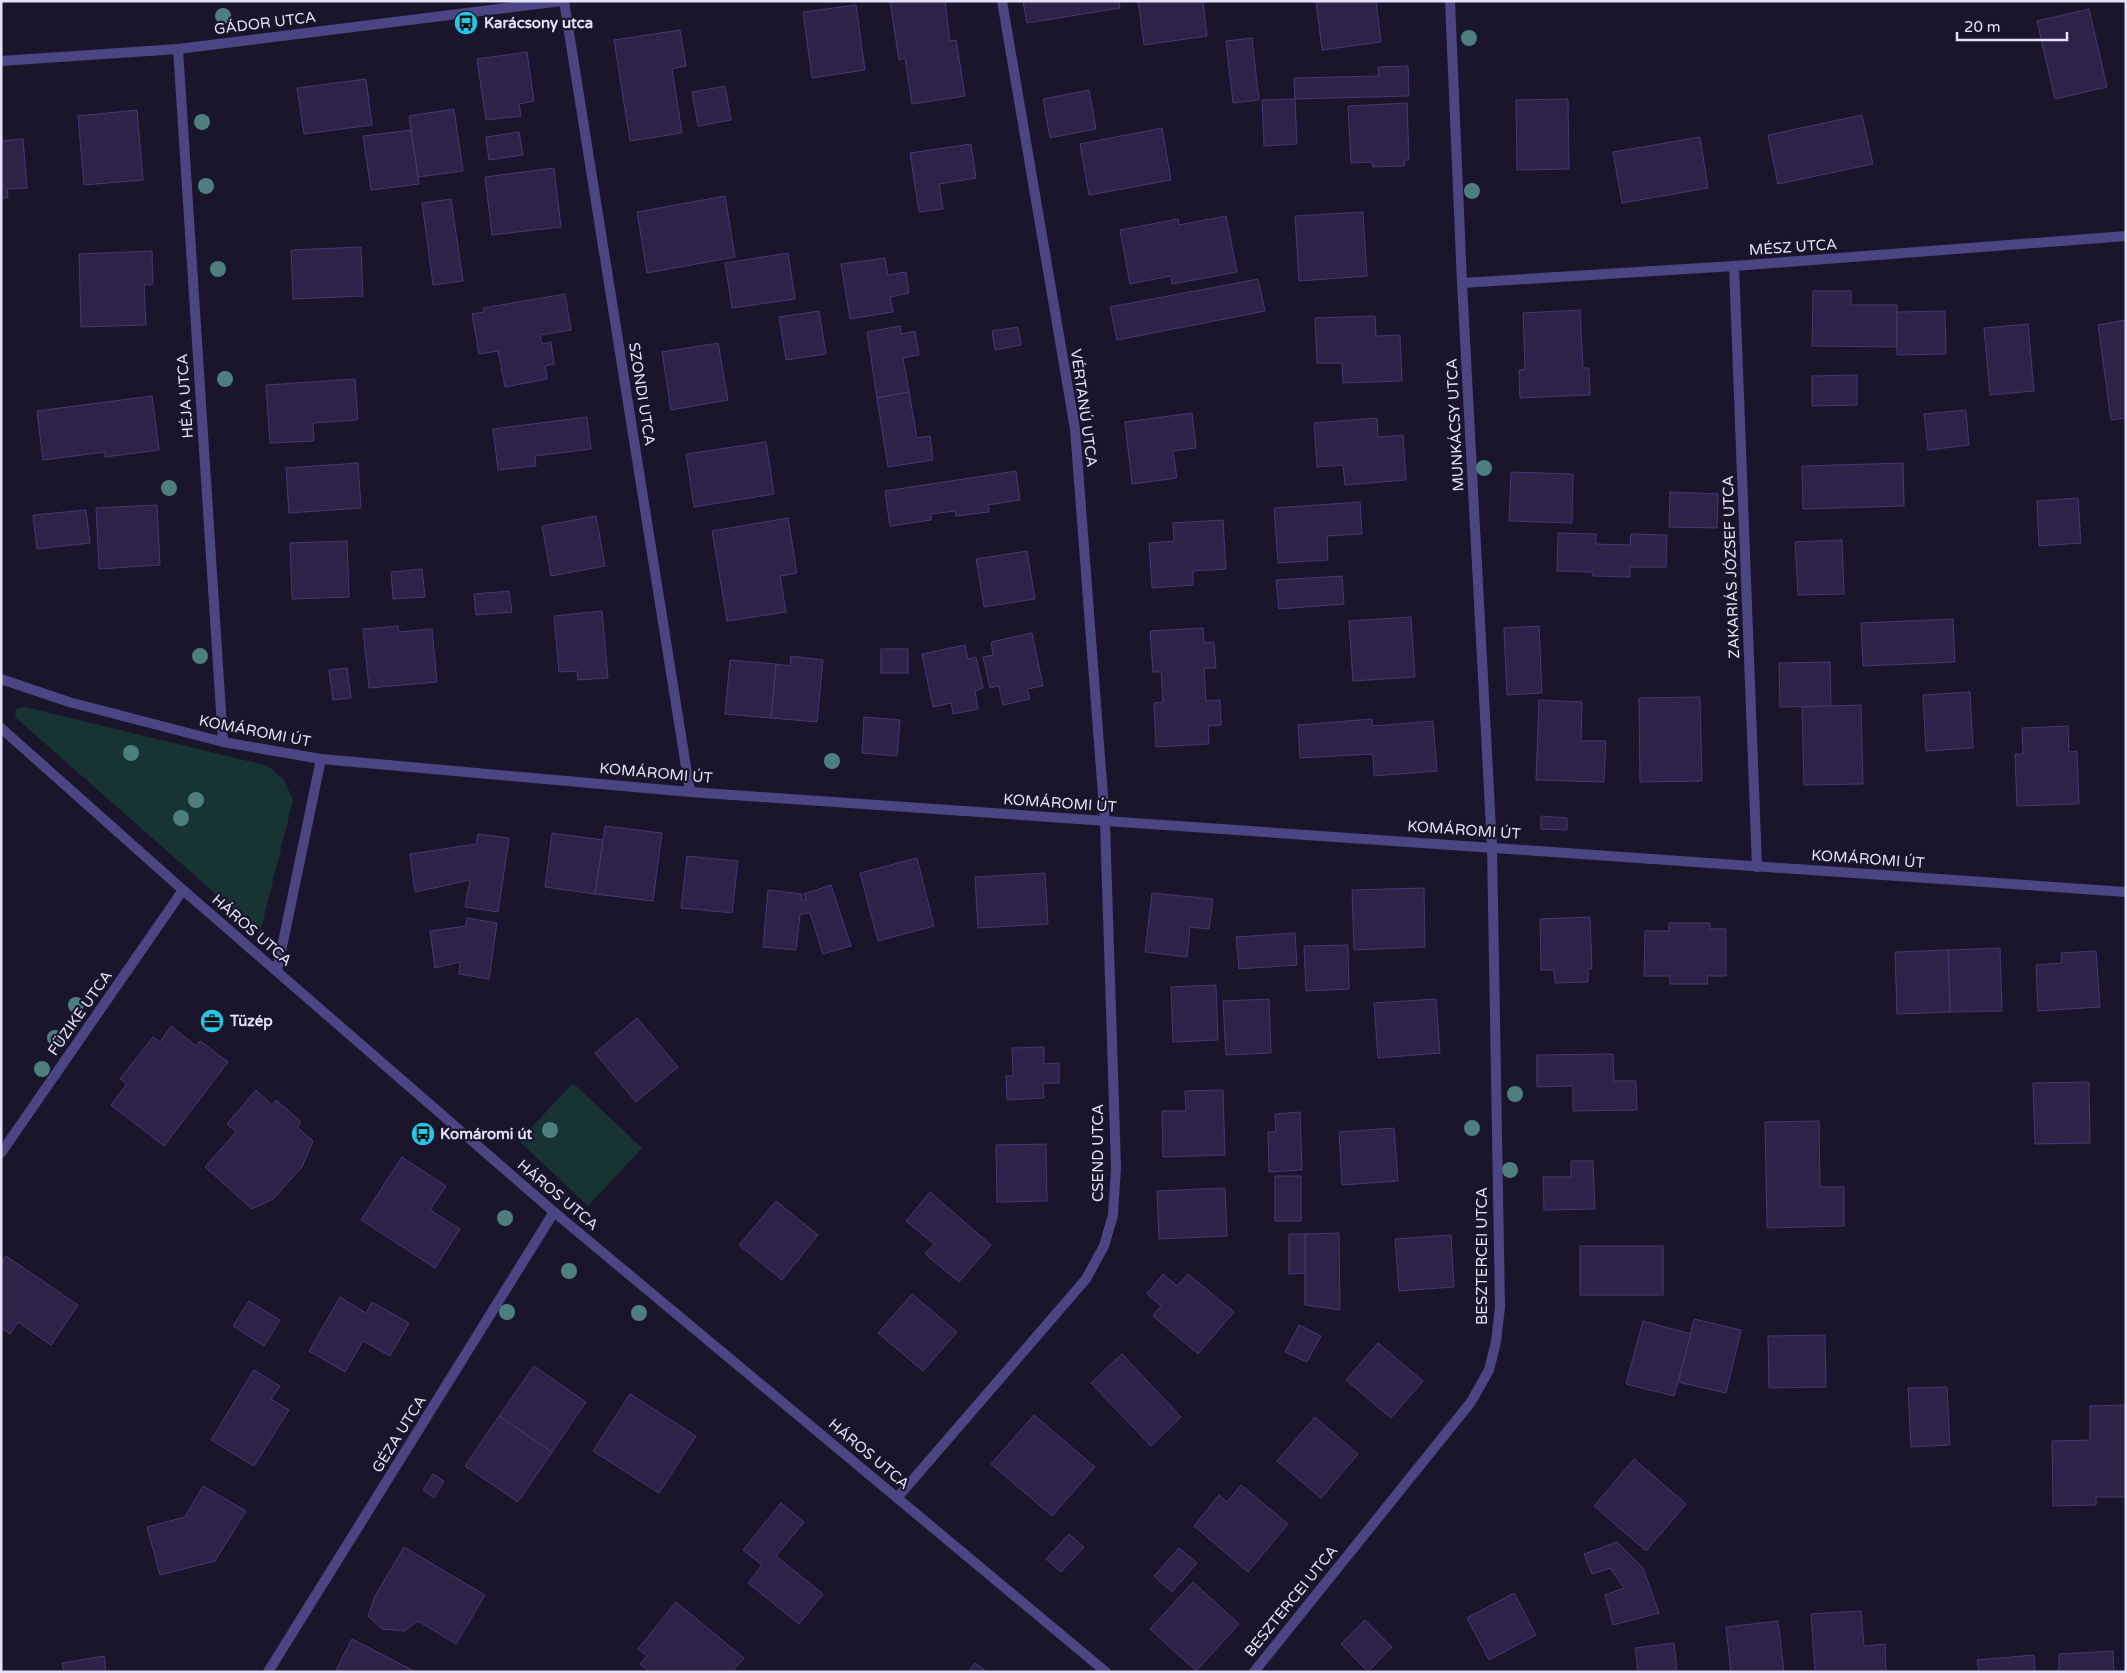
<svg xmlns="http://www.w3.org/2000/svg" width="2127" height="1673" viewBox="0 0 2127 1673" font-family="'Varela Round',sans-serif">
  <rect width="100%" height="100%" fill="#1a152a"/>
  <g fill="#183333">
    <polygon points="25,707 268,766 284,780 293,800 260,933 15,717 16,709"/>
    <polygon points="573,1083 642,1148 588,1206 519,1141"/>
  </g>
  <g fill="#2d2349" stroke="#473872">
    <polygon points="890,1 945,1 950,41 956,40 965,96 912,104 905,58 899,60"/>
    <polygon points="1023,1 1119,1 1120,8 1027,23"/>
    <polygon points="1138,1 1203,1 1207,36 1144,45"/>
    <polygon points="1316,1 1376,1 1381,42 1322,50"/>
    <polygon points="856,5 865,70 812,78 803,12"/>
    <polygon points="2089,9 2107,87 2055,99 2037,21"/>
    <polygon points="680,30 686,66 672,69 682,133 630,141 614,40"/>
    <polygon points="1252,38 1259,100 1233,103 1226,41"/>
    <polygon points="527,52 534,101 519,104 521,116 486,120 477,59"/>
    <polygon points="1408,66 1409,96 1295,99 1294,78 1379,76 1378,67"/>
    <polygon points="366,79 372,125 304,134 297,88"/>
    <polygon points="725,86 731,120 698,126 692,92"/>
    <polygon points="1089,90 1096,129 1050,138 1043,99"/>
    <polygon points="1295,99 1297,144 1264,146 1262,100"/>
    <polygon points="1568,99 1569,169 1517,170 1516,100"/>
    <polygon points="1407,103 1409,160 1404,160 1405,166 1373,167 1372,162 1351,163 1348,106"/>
    <polygon points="454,109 463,171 418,177 409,116"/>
    <polygon points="137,110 143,180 84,185 78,116"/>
    <polygon points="1862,115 1873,164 1778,184 1768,135"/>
    <polygon points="1162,128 1171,180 1089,195 1080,144"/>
    <polygon points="411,130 419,184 371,190 363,136"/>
    <polygon points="519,132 523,155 489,160 486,137"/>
    <polygon points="1,133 2,141 23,139 27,188 7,189 8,198 1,198"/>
    <polygon points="1700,137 1708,188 1622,203 1613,152"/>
    <polygon points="971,144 976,178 939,184 943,209 919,212 910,153"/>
    <polygon points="554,168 561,227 492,235 485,177"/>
    <polygon points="725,196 735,257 647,273 637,212"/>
    <polygon points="451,199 463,281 433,285 422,203"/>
    <polygon points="1363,212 1367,276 1299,281 1295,216"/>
    <polygon points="1226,216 1237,272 1172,284 1171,276 1130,284 1120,230 1178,219 1179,225"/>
    <polygon points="361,247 363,296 293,299 291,250"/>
    <polygon points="152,251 153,284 144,285 146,325 81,327 79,254"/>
    <polygon points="788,253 795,299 732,308 725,263"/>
    <polygon points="885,258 888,275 906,272 909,293 890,297 893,312 850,319 841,264"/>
    <polygon points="1258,279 1265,311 1117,340 1110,307"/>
    <polygon points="1813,291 1851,291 1851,305 1897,305 1897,347 1812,346"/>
    <polygon points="565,294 571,330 540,335 542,344 551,342 554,364 545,366 547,379 505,387 498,351 479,354 472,314 484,312 483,308"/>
    <polygon points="1580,310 1583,368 1589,368 1590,395 1520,398 1519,370 1525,369 1523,313"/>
    <polygon points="819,311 826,354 786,360 779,317"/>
    <polygon points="1945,311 1946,354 1897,355 1897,312"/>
    <polygon points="1375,316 1376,336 1400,335 1402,381 1343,383 1342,363 1317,363 1315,318"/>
    <polygon points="2126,320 2126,418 2111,420 2098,325"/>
    <polygon points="2028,324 2034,391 1990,395 1984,328"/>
    <polygon points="900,326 901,334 915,331 919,355 903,358 909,392 877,398 867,332"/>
    <polygon points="1018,327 1021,345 995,350 992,331"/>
    <polygon points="718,343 728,400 671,410 662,352"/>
    <polygon points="1857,375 1857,405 1812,406 1812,376"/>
    <polygon points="355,379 358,420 313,423 314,441 270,443 266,385"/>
    <polygon points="909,392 917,438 930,436 933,460 888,467 877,398"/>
    <polygon points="152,396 159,450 105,457 105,452 43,460 37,411"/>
    <polygon points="1966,410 1969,445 1928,450 1924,414"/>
    <polygon points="1192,413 1196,448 1173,451 1177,478 1132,484 1125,422"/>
    <polygon points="587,417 591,449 535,456 536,466 498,470 493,429"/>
    <polygon points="1377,418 1378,437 1403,435 1406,480 1345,485 1343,465 1317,467 1314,423"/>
    <polygon points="766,442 774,494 694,507 686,454"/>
    <polygon points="358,463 361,508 289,513 286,468"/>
    <polygon points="1903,463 1904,506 1803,509 1802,466"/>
    <polygon points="1016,471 1020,500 988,505 989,512 956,516 955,511 931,514 931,520 890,526 885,491"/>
    <polygon points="1511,472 1573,474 1572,523 1509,521"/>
    <polygon points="1670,492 1718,494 1717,528 1669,527"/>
    <polygon points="2078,498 2081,543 2039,546 2037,501"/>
    <polygon points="1360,502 1362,534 1327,536 1328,560 1278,563 1274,508"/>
    <polygon points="157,505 160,565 99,569 96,508"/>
    <polygon points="86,510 90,543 37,549 33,515"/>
    <polygon points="596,516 605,566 551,576 542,526"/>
    <polygon points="788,518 797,573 780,576 786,612 727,621 712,531"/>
    <polygon points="1223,520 1226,569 1193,571 1193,585 1152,588 1149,543 1174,541 1173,523"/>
    <polygon points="1558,533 1596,534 1596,544 1630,545 1631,534 1667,535 1666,567 1630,567 1630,577 1593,576 1592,572 1557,571"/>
    <polygon points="1842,540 1844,594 1798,595 1795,542"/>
    <polygon points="347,541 349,597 292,599 290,543"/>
    <polygon points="1027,551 1035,599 984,607 976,559"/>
    <polygon points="422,569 425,597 393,599 391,572"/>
    <polygon points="1342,576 1344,604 1279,609 1276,580"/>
    <polygon points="509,591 512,612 476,615 474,594"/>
    <polygon points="602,611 608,678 578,680 577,671 559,672 554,616"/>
    <polygon points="1411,617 1415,677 1353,681 1349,621"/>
    <polygon points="1953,619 1955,662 1863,666 1861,623"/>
    <polygon points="398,626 399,632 432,629 437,682 369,688 363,629"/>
    <polygon points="1539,626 1542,693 1507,695 1504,628"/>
    <polygon points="1203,628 1204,643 1214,642 1216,668 1204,668 1206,701 1220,700 1221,725 1208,726 1209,744 1156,747 1154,703 1163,702 1161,672 1153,672 1150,631"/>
    <polygon points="1032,633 1043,686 1027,689 1030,699 1003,705 999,686 990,688 983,657 993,655 991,642"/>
    <polygon points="965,645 968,659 976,657 983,688 975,691 978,709 953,714 951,703 933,707 922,654"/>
    <rect x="881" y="649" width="27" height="24"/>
    <polygon points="791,656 823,660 817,722 771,718 776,664 790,666"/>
    <polygon points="730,660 776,664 771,718 725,714"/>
    <polygon points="1830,662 1831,706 1780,707 1779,663"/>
    <polygon points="347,668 351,698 333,700 329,670"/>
    <polygon points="1970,692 1973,748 1926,751 1923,695"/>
    <polygon points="1700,697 1702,781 1640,782 1639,698"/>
    <polygon points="1539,700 1582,702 1581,741 1606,741 1604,782 1536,780"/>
    <polygon points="1861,705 1863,784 1804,785 1802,707"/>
    <polygon points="864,717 900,720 897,756 862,753"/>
    <polygon points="1372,719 1373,726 1433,721 1437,771 1374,776 1373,754 1300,758 1298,725"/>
    <polygon points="2068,726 2069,752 2077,751 2079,804 2017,806 2015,754 2023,754 2022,728"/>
    <polygon points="1541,816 1567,818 1567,830 1541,829"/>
    <polygon points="605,826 662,833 653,901 595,894"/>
    <polygon points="552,833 603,840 595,894 545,887"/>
    <polygon points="478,834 509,838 498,912 465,907 470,880 415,892 410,854 476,844"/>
    <polygon points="687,856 738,861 732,913 681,908"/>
    <polygon points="917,858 934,926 878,941 860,873"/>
    <polygon points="1045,873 1048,924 978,928 975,877"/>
    <polygon points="831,885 851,946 823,954 810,913 800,914 796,950 763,947 768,890 802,894 801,900 806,900 804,894"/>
    <polygon points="1424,888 1425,947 1354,950 1352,890"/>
    <polygon points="1152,893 1213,899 1209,929 1190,927 1187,957 1145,952"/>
    <polygon points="1590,917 1592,969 1588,969 1588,982 1555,983 1554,970 1541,970 1540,919"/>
    <polygon points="467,918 497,923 489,979 459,974 460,962 435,968 430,931 466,926"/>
    <polygon points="1669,923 1710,923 1710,929 1726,929 1726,976 1707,976 1708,984 1670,984 1670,976 1644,976 1645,931 1669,931"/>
    <polygon points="1295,933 1297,965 1239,969 1236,937"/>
    <polygon points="1348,945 1349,989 1306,991 1304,946"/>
    <polygon points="2000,948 2002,1011 1950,1012 1948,950"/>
    <polygon points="1948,950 1950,1012 1897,1014 1895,952"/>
    <polygon points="2096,951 2100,1007 2038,1011 2036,965 2062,963 2061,953"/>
    <polygon points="1216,985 1218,1040 1173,1042 1171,987"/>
    <polygon points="1269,999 1271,1053 1226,1055 1223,1001"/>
    <polygon points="1436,999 1440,1053 1378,1058 1374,1003"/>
    <polygon points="637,1018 678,1067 636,1102 595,1053"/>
    <polygon points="171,1026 196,1046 200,1041 228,1062 164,1146 111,1105 127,1084 120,1079 153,1037 160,1042"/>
    <polygon points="1044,1047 1044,1064 1059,1063 1059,1083 1043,1083 1044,1098 1007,1100 1006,1076 1013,1076 1012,1048"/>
    <polygon points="1613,1054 1614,1081 1636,1081 1637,1110 1573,1111 1573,1086 1537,1087 1537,1055"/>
    <polygon points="2089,1082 2090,1143 2035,1144 2033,1083"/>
    <polygon points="256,1090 272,1105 276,1100 301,1122 297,1127 313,1141 302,1167 273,1199 252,1209 205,1167 236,1132 227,1124"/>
    <polygon points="1223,1090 1225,1155 1163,1157 1162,1111 1186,1111 1185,1091"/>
    <polygon points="1300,1112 1302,1170 1269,1172 1268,1132 1276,1132 1275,1114"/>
    <polygon points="1819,1121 1820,1187 1844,1187 1844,1226 1767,1228 1765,1122"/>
    <polygon points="1394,1128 1398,1181 1342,1185 1339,1132"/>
    <polygon points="1046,1144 1047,1201 997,1202 996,1145"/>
    <polygon points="402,1157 446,1186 430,1210 460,1229 435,1268 361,1220"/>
    <polygon points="1571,1161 1593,1161 1595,1209 1544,1210 1543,1177 1571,1177"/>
    <rect x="1275" y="1176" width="26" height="45"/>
    <polygon points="1225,1188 1227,1236 1159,1239 1157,1191"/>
    <polygon points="930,1192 991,1245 959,1282 925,1254 934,1244 906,1221"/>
    <polygon points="776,1201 818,1235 782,1280 739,1245"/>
    <polygon points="1339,1233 1340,1310 1305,1305 1305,1234"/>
    <polygon points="1289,1234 1305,1234 1305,1273 1289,1274"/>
    <polygon points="1451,1235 1454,1287 1399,1291 1395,1239"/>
    <rect x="1580" y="1246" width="83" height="49"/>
    <polygon points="6,1256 78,1305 51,1345 18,1322 10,1334 1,1328 1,1263"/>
    <polygon points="1163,1274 1177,1286 1188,1274 1234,1312 1198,1354 1153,1316 1161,1306 1147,1294"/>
    <polygon points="912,1294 957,1332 923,1371 878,1333"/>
    <polygon points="340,1297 366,1313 372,1302 409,1323 390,1356 363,1341 345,1372 309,1351"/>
    <polygon points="249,1301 280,1320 264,1346 233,1326"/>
    <polygon points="1694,1319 1741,1330 1726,1393 1678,1382"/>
    <polygon points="1643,1321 1691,1334 1674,1396 1626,1384"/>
    <polygon points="1299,1325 1321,1336 1307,1362 1285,1352"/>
    <polygon points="1825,1335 1826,1387 1769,1388 1768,1336"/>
    <polygon points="1378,1343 1423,1381 1391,1418 1346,1380"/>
    <polygon points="1122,1354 1181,1417 1151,1446 1091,1383"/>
    <polygon points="534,1366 586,1402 552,1452 499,1416"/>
    <polygon points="254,1370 280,1386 271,1399 289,1410 254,1466 211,1440"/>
    <polygon points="1947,1387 1950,1445 1911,1447 1908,1388"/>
    <polygon points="630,1394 696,1436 659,1493 593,1451"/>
    <polygon points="2126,1405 2126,1497 2096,1497 2096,1505 2053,1506 2052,1441 2090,1440 2090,1406"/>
    <polygon points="1034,1415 1095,1467 1052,1516 991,1464"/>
    <polygon points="499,1416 552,1452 518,1502 465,1466"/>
    <polygon points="1315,1417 1358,1454 1321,1498 1277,1461"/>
    <polygon points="1634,1459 1686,1504 1646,1551 1594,1506"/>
    <polygon points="433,1474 444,1481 434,1498 423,1490"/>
    <polygon points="1241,1485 1288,1524 1248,1572 1194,1526 1219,1495 1227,1502"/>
    <polygon points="203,1486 246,1511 215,1561 160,1575 147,1527 185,1517"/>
    <polygon points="781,1503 804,1522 776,1556 823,1594 799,1624 748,1583 762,1565 743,1550"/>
    <polygon points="1069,1534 1084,1547 1061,1572 1046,1559"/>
    <polygon points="1617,1542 1643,1568 1659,1613 1613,1625 1605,1595 1624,1588 1610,1568 1592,1574 1584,1554"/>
    <polygon points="404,1547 485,1595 456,1644 418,1621 404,1631 382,1629 368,1616 375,1596"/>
    <polygon points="1179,1548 1197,1563 1172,1592 1154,1576"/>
    <polygon points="1193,1582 1239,1624 1196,1671 1150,1629"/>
    <polygon points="1514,1593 1536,1635 1489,1660 1467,1618"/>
    <polygon points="676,1602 744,1658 732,1672 649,1672 640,1664 647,1656 638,1649"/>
    <polygon points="1861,1611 1864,1646 1885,1644 1886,1672 1815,1672 1811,1614"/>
    <polygon points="1365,1620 1392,1647 1368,1672 1341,1644"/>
    <polygon points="1778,1621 1784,1672 1731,1672 1726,1627"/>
    <polygon points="352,1639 416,1672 335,1672"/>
    <polygon points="1674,1643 1677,1672 1638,1672 1635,1648"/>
    <polygon points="2113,1651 2114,1672 2059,1672 2059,1654"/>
    <polygon points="2034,1655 2035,1672 1979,1672 1977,1660"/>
    <polygon points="104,1656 106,1672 64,1672 62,1663"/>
    <polygon points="975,1663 987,1672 968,1672"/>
  </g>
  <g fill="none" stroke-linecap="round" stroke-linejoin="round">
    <g stroke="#4c4583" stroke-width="10">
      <polyline points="564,1 690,792"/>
      <polyline points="178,49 223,742"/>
      <polyline points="1734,266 1757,867"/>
      <polyline points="1462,283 1734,266 2126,236"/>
      <polyline points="1,679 69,702 223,742 321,759 690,792 2126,892"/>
      <polyline points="277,971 321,759"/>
      <polyline points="1,1153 183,890"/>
      <polyline points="897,1498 1086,1279 1104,1246 1113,1215 1116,1168 1105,822 1075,429 1002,1"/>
      <polyline points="268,1672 554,1212"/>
      <polyline points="1254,1672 1471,1402 1489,1370 1496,1342 1500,1307 1492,847 1462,283 1450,1"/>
    </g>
    <g stroke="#4c4583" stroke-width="10">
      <polyline points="1,61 178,49 562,1"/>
      <polyline points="1,728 183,890 554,1212 1106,1672"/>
    </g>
  </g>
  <g fill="#4c7f7e">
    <circle cx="223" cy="16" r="8"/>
    <circle cx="1469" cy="38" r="8"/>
    <circle cx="202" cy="122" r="8"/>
    <circle cx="206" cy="186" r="8"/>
    <circle cx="1472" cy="191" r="8"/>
    <circle cx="218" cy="269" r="8"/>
    <circle cx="225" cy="379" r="8"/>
    <circle cx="1484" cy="468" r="8"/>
    <circle cx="169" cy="488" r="8"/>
    <circle cx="200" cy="656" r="8"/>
    <circle cx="131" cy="753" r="8"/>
    <circle cx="832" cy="761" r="8"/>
    <circle cx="196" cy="800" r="8"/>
    <circle cx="181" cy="818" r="8"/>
    <circle cx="76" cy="1005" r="8"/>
    <circle cx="55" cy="1038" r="8"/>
    <circle cx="42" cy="1069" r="8"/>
    <circle cx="1515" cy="1094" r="8"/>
    <circle cx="1472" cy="1128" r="8"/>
    <circle cx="550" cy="1130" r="8"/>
    <circle cx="1510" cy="1170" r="8"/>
    <circle cx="505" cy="1218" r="8"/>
    <circle cx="569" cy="1271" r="8"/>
    <circle cx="507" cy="1312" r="8"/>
    <circle cx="639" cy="1313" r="8"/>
  </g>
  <defs>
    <g id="bus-disc" transform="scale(1.25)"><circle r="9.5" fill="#24c5e5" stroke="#1a152a"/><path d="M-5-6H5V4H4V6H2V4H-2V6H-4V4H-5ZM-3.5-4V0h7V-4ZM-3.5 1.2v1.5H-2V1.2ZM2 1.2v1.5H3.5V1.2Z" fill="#111"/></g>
    <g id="office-disc" transform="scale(1.25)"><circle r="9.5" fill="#24c5e5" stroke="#1a152a"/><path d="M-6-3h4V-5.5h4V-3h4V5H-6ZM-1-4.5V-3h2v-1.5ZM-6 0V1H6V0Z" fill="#111"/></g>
  </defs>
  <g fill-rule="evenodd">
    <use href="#bus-disc" x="466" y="23"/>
    <use href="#office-disc" x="212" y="1021"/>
    <use href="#bus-disc" x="423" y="1134"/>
  </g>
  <g text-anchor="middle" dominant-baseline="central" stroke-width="4.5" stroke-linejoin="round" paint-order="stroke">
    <g font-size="15" fill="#e6e1fb" stroke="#1a152a">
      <text transform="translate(265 23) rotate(-7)">GÁDOR UTCA</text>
      <text transform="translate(1793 247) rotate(-4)">MÉSZ UTCA</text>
      <text transform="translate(642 394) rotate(81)">SZONDI UTCA</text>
      <text transform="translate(185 396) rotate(-94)">HÉJA UTCA</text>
      <text transform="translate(1084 408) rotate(82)">VÉRTANÚ UTCA</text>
      <text transform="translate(1455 425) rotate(-93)">MUNKÁCSY UTCA</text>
      <text transform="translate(1731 567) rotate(-92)">ZAKARIÁS JÓZSEF UTCA</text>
      <text transform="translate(255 731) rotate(11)">KOMÁROMI ÚT</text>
      <text transform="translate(656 773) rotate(5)">KOMÁROMI ÚT</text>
      <text transform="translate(1060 803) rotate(4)">KOMÁROMI ÚT</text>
      <text transform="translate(1464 830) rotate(4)">KOMÁROMI ÚT</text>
      <text transform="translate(1868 859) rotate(4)">KOMÁROMI ÚT</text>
      <text transform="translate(252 930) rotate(41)">HÁROS UTCA</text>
      <text transform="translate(80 1013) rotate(-55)">FÜZIKE UTCA</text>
      <text transform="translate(1098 1153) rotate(-90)">CSEND UTCA</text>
      <text transform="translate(558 1195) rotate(40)">HÁROS UTCA</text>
      <text transform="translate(1482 1256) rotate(-90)">BESZTERCEI UTCA</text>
      <text transform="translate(399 1434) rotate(-58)">GÉZA UTCA</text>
      <text transform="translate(869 1454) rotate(40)">HÁROS UTCA</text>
      <text transform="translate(1291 1601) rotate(-51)">BESZTERCEI UTCA</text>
    </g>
    <g font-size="15" font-weight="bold" fill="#e6e1fb" stroke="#1a152a" text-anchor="start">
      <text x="484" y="23">Karácsony utca</text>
      <text x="230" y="1021">Tüzép</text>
      <text x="440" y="1134">Komáromi út</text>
    </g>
  </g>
  <rect width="2127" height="1673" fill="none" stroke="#e6e1fb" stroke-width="5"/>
  <path d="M1957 32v8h110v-8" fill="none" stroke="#e6e1fb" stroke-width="2.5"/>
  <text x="1964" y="32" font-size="15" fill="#e6e1fb" stroke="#1a152a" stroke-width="4" paint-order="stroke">20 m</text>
</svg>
